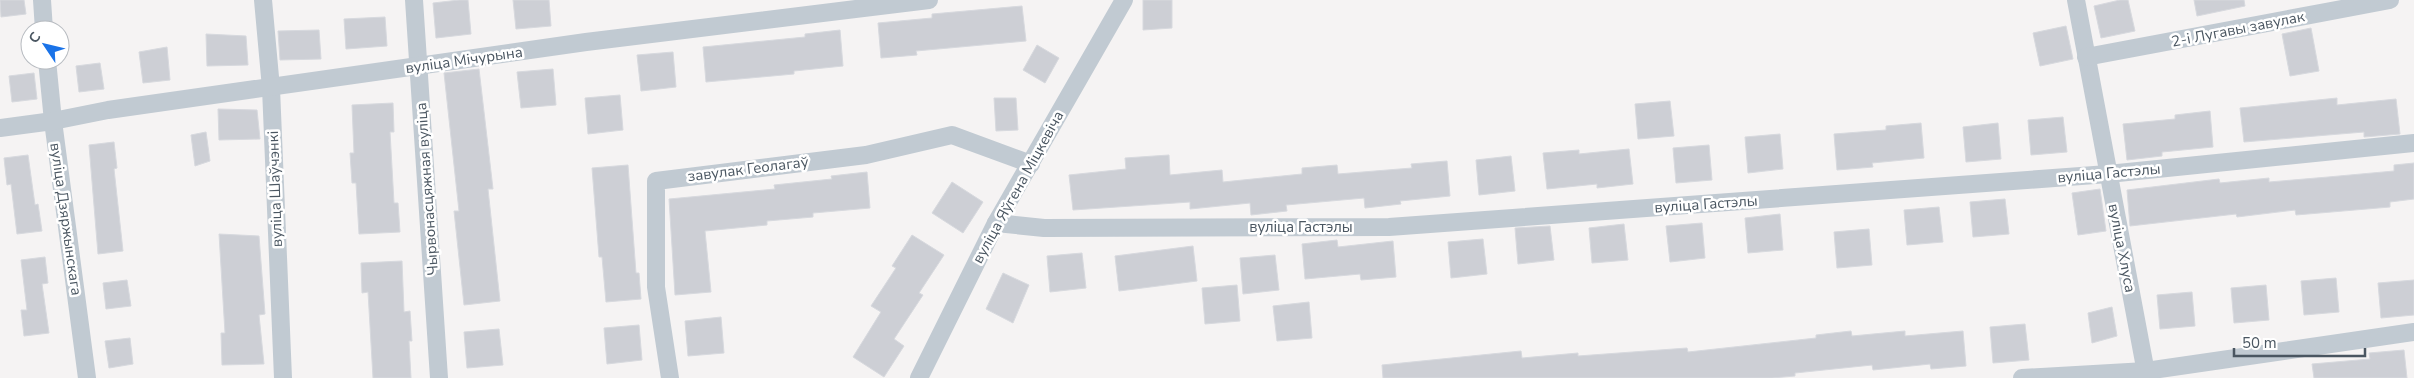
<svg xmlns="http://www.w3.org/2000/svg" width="2414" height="378" viewBox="0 0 2414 378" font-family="'Nunito Sans',sans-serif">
  <rect width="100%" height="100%" fill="#f5f3f3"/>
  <g fill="#cdcfd5" stroke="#d7d9de">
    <polygon points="0,0 24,0 26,14 1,17"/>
    <polygon points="459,0 468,0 471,34 436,38 433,3"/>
    <polygon points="513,0 549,0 551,26 516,29"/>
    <polygon points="1143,0 1172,0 1172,28 1143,30"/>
    <polygon points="2120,0 2128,0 2135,31 2101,38 2094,6"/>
    <polygon points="2194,0 2244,0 2245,6 2197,16"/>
    <polygon points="1022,6 1026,41 916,51 917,55 881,58 878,23 932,18 932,14"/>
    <polygon points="385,17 387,46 346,49 344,19"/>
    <polygon points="2066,26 2073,59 2040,66 2033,33"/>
    <polygon points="2311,28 2319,71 2290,76 2282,34"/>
    <polygon points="319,30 321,59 280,60 278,31"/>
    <polygon points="840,30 843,66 794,71 794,74 706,82 703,47 805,37 805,34"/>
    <polygon points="206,34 246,36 248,65 207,66"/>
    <polygon points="1037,45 1059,58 1045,83 1023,70"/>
    <polygon points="167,47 170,80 143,83 139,52"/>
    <polygon points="673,52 676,87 641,91 637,55"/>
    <polygon points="100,63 104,89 79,92 76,66"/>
    <polygon points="479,69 493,189 488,189 500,301 464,305 454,211 459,211 444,73"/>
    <polygon points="553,69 556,105 521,108 517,72"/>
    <polygon points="34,73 37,99 12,102 9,76"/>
    <polygon points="620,95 623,130 588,134 585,98"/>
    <polygon points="994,98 1016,98 1018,130 996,131"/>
    <polygon points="2337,98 2337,105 2396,99 2400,134 2364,137 2364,132 2244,142 2240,108"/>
    <polygon points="1670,101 1674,136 1638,139 1635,104"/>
    <polygon points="393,103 394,132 390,132 394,203 398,203 400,232 359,234 356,183 352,183 350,153 354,153 352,105"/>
    <polygon points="218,109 257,110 260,139 219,140"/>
    <polygon points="2210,111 2213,147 2162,152 2162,156 2127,160 2123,124 2175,119 2175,115"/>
    <polygon points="2063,117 2067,152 2031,155 2028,120"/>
    <polygon points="1921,123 1924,158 1872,163 1873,167 1837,170 1834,134 1886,130 1886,126"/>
    <polygon points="1998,123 2001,159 1966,162 1963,127"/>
    <polygon points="206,132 210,161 195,166 191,135"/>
    <polygon points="1780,134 1783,169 1748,173 1745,137"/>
    <polygon points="114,142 117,168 114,169 123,251 98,254 89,145"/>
    <polygon points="1709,145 1712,180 1676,183 1673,148"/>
    <polygon points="1629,149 1633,184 1597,188 1597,184 1547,189 1543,153 1579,150 1579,154"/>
    <polygon points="28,155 35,205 38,204 42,231 17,234 11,184 7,185 4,158"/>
    <polygon points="1169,155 1170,175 1222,170 1223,182 1302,174 1302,168 1337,165 1338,174 1412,168 1411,164 1447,161 1450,196 1400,201 1401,204 1365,208 1364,198 1286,205 1287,211 1251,215 1250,203 1190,209 1190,202 1073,210 1069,175 1126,169 1125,158"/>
    <polygon points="1511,156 1515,191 1479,195 1476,160"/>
    <polygon points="2414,163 2414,199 2390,202 2390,207 2296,215 2295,210 2237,217 2236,214 2130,226 2127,190 2219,179 2220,183 2269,178 2269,182 2328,177 2394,171 2394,165"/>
    <polygon points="628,165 636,273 639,273 641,299 606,302 602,257 599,257 592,168"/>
    <polygon points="867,172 870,208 813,213 813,217 767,221 767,225 705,231 711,292 675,295 669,199 775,189 774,185 832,179 831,176"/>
    <polygon points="952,182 983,202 963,233 932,213"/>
    <polygon points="2100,189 2106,231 2078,235 2072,193"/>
    <polygon points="2005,199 2009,234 1973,237 1970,202"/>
    <polygon points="1939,207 1943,242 1907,245 1904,210"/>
    <polygon points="1780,214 1783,250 1748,253 1745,218"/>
    <polygon points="1702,223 1705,258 1670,262 1666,226"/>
    <polygon points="1624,224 1628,260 1592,263 1589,228"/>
    <polygon points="1550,226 1554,260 1518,264 1515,228"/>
    <polygon points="1869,229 1872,265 1837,268 1834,232"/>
    <polygon points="219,234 259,236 265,314 259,315 264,364 222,365 221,333 225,333"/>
    <polygon points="912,235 944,255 919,293 923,295 894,339 904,346 884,377 853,357 881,312 871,306 896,268 892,266"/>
    <polygon points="1483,239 1487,274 1451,278 1448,242"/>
    <polygon points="1337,240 1338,247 1393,241 1396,277 1361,280 1360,274 1305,279 1302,244"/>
    <polygon points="1193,246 1197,281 1119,291 1115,256"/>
    <polygon points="1082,253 1086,288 1050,292 1047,256"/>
    <polygon points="1275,255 1279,290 1243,294 1240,258"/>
    <polygon points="45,257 48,283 42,284 49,333 24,336 21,310 27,310 21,260"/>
    <polygon points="402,261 404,312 410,311 412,341 409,341 411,378 373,378 368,292 362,293 361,263"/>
    <polygon points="1003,273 1029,285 1013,323 986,309"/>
    <polygon points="2336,278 2339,312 2304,315 2301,281"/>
    <polygon points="127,280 131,306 106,309 103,283"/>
    <polygon points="2414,280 2414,315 2381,318 2378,283"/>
    <polygon points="1237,285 1240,321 1205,324 1202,288"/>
    <polygon points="2266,285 2269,320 2234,323 2231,288"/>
    <polygon points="2192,292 2195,326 2160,329 2157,295"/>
    <polygon points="1309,302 1312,338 1277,341 1273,306"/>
    <polygon points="2112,307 2117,336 2092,343 2088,313"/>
    <polygon points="721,317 724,353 688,356 685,321"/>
    <polygon points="2025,324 2029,360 1993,363 1990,327"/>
    <polygon points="639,325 642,360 607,364 604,328"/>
    <polygon points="499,329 503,365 467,368 464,332"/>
    <polygon points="1851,331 1852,336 1905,331 1905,336 1963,331 1966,366 1931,369 1930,364 1873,370 1872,365 1795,373 1795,376 1772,378 1383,378 1382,365 1521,351 1522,358 1578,353 1578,356 1687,348 1688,352 1816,338 1816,335"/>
    <polygon points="130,338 133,364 109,368 105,341"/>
    <polygon points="2404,350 2407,378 2314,378 2312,364 2370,359 2369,353"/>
  </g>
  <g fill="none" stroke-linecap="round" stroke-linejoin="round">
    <g stroke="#c1cad2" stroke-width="18">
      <polyline points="42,0 44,30"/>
      <polyline points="263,0 271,88 283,378"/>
      <polyline points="414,0 439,378"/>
      <polyline points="2076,0 2147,378"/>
      <polyline points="2086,57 2390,0"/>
      <polyline points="47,60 53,121 87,378"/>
      <polyline points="0,128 53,121 108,110 586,42 929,0"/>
      <polyline points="996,223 1044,228 1389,227 2108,174 2414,143"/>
      <polyline points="670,378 656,287 656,181 866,155 952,135 1031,164"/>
      <polyline points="919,378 996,223 1124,0"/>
      <polyline points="2022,378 2146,371 2414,332"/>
    </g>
  </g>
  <g text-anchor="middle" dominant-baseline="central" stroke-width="5" stroke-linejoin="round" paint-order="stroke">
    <g font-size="15" fill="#4a5661" stroke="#fff">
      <text transform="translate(2238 29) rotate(-11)">2-і Лугавы завулак</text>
      <text transform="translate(464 60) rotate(-8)">вуліца Мічурына</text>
      <text transform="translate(748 169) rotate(-7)">завулак Геолагаў</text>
      <text transform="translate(2109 173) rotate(-5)">вуліца Гастэлы</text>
      <text transform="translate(1018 187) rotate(-61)">вуліца Яўгена Міцкевіча</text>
      <text transform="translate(275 189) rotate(-92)">вуліца Шаўчэнкі</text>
      <text transform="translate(427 189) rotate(-94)">Чырвонасцяжная вуліца</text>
      <text transform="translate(1706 204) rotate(-4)">вуліца Гастэлы</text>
      <text transform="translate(66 219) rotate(82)">вуліца Дзяржынскага</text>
      <text x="1301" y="227">вуліца Гастэлы</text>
      <text transform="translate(2122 248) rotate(79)">вуліца Хлуса</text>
    </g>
  </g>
  <g transform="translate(45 45) rotate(305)"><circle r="24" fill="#ffffff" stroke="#b7bbc0"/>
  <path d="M0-4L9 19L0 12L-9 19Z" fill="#1a73e8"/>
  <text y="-8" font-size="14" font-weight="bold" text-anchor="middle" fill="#4a5661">С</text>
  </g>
  <path d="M2234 348v8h131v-8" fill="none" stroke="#4a5661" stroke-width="2.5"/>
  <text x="2242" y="348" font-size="15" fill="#4a5661" stroke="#ffffff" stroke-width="4" paint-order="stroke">50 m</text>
</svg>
